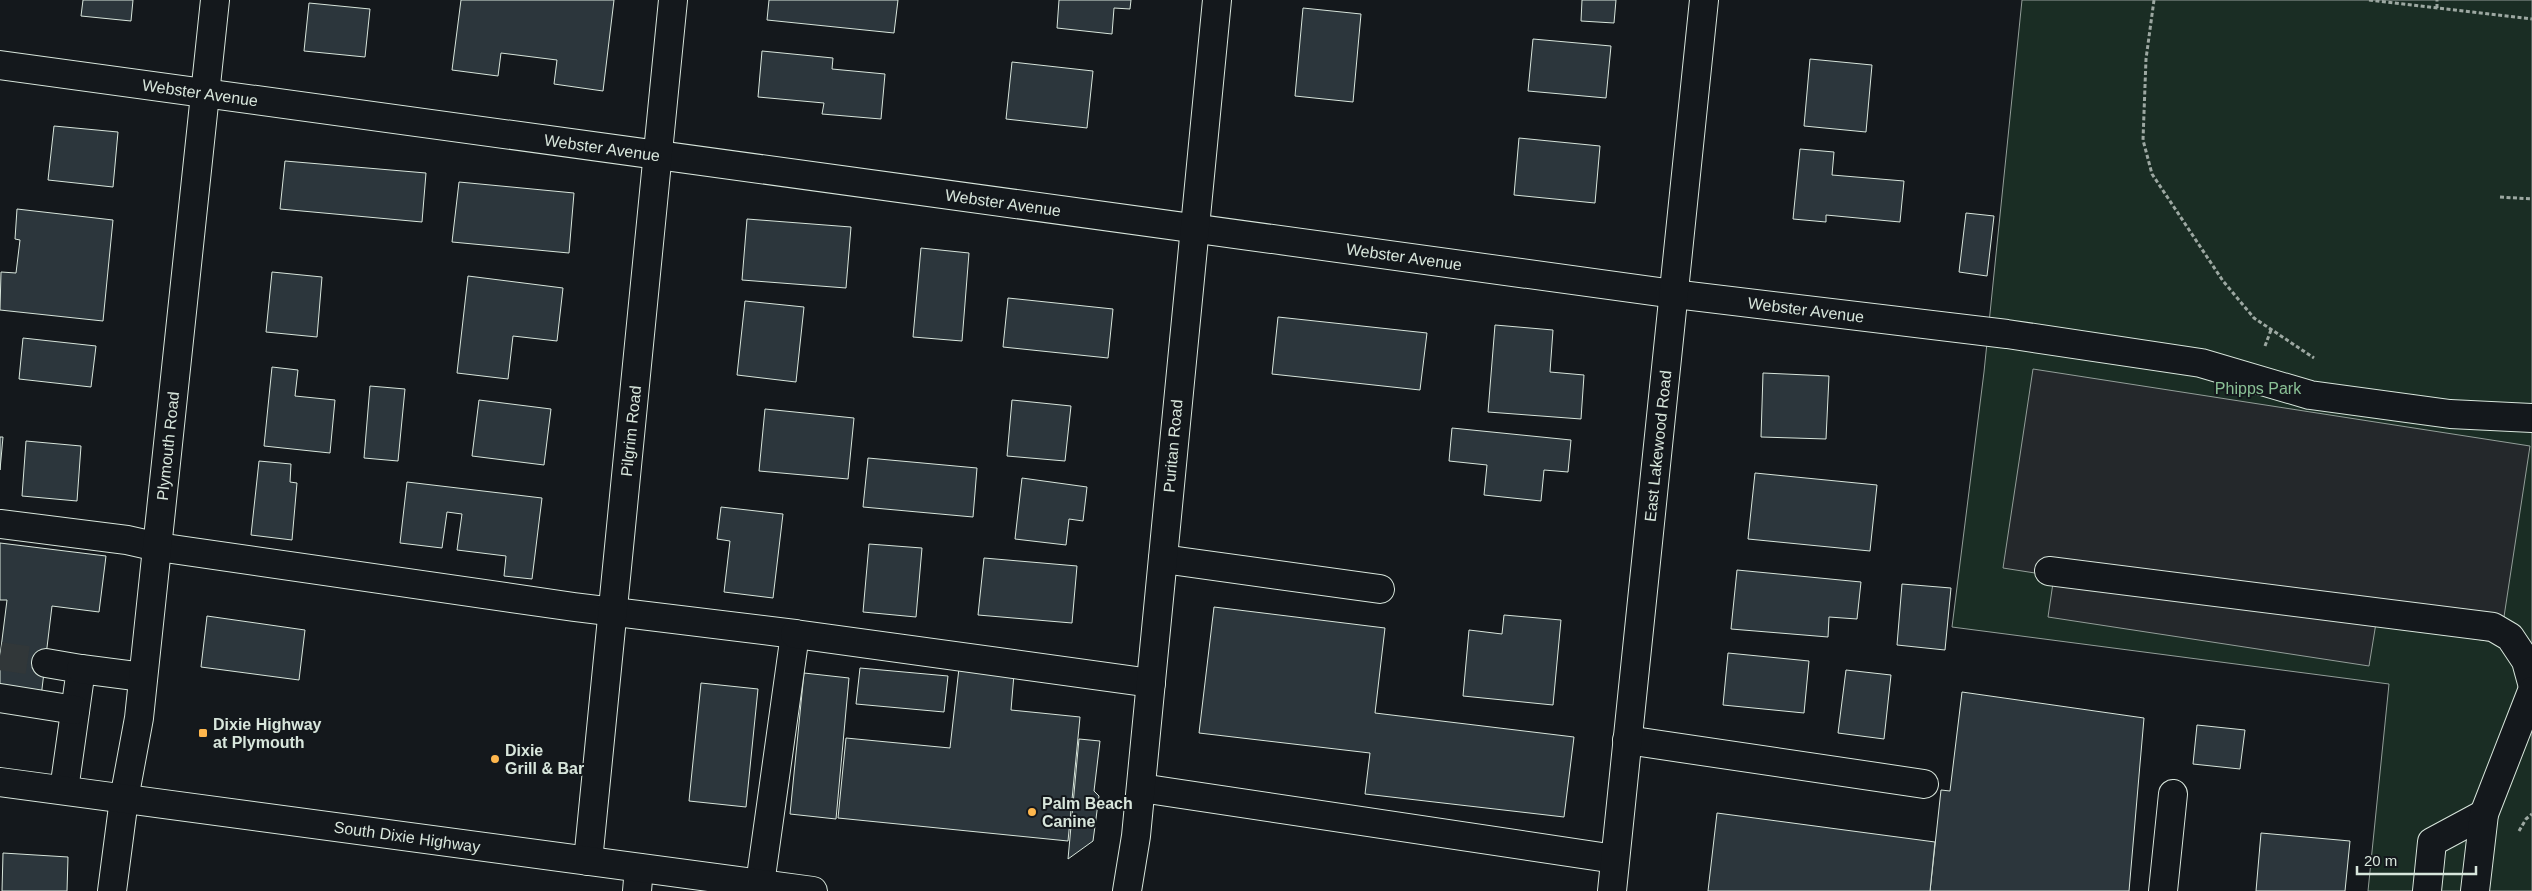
<svg xmlns="http://www.w3.org/2000/svg" width="2532" height="891" viewBox="0 0 2532 891" font-family="Helvetica,sans-serif">
  <rect width="100%" height="100%" fill="#14181c"/>
  <polygon fill="#1a2d24" stroke="#939e99" points="2022,0 2532,0 2532,891 2368,891 2389,684 1952,627 1984,372"/>
  <polygon fill="#24282b" stroke="#939e99" points="2033,369 2530,446 2500,643 2376,623 2369,666 2048,617 2054,576 2003,568"/>
  <g fill="#2c363c" stroke="#d8e6dc">
    <polygon points="83,0 133,0 131,21 81,16"/>
    <polygon points="461,0 614,0 603,91 554,84 557,60 501,53 498,76 452,70"/>
    <polygon points="769,0 898,0 894,33 767,20"/>
    <polygon points="1059,0 1131,0 1130,9 1114,8 1112,34 1057,28"/>
    <polygon points="1582,0 1616,0 1614,23 1581,21"/>
    <polygon points="309,3 370,9 365,57 304,51"/>
    <polygon points="1303,8 1361,14 1353,102 1295,96"/>
    <polygon points="1533,39 1611,46 1606,98 1528,91"/>
    <polygon points="762,51 833,58 832,69 885,74 881,119 822,114 824,103 758,97"/>
    <polygon points="1810,59 1872,65 1866,132 1804,126"/>
    <polygon points="1012,62 1093,71 1087,128 1006,119"/>
    <polygon points="54,126 118,132 113,187 48,180"/>
    <polygon points="1519,138 1600,146 1595,203 1514,195"/>
    <polygon points="1800,149 1834,152 1832,175 1904,181 1900,222 1826,215 1826,222 1793,219"/>
    <polygon points="285,161 426,173 422,222 280,209"/>
    <polygon points="459,182 574,193 569,253 452,242"/>
    <polygon points="17,209 113,220 103,321 0,310 1,272 16,273 20,240 15,239"/>
    <polygon points="1966,213 1994,216 1987,276 1959,272"/>
    <polygon points="747,219 851,227 846,288 742,280"/>
    <polygon points="921,248 969,253 962,341 913,337"/>
    <polygon points="272,272 322,277 317,337 266,332"/>
    <polygon points="468,276 563,288 557,341 513,336 508,379 457,373"/>
    <polygon points="1008,298 1113,309 1108,358 1003,347"/>
    <polygon points="745,301 804,307 796,382 737,375"/>
    <polygon points="1278,317 1427,333 1420,390 1272,374"/>
    <polygon points="1495,325 1553,330 1550,372 1584,375 1581,419 1488,412"/>
    <polygon points="23,338 96,346 91,387 19,379"/>
    <polygon points="272,367 298,370 295,396 335,400 330,453 264,446"/>
    <polygon points="1763,373 1829,376 1826,439 1761,437"/>
    <polygon points="370,386 405,389 398,461 364,458"/>
    <polygon points="479,400 551,409 544,465 472,456"/>
    <polygon points="1012,400 1071,406 1065,461 1007,456"/>
    <polygon points="765,409 854,418 848,479 759,471"/>
    <polygon points="1452,428 1571,440 1568,472 1544,470 1541,501 1484,495 1487,465 1449,461"/>
    <polygon points="0,437 3,437 0,470"/>
    <polygon points="26,441 81,446 77,501 22,496"/>
    <polygon points="868,458 977,468 973,517 863,507"/>
    <polygon points="259,461 291,464 290,482 297,483 292,540 251,535"/>
    <polygon points="1755,473 1877,485 1870,551 1748,539"/>
    <polygon points="1022,478 1087,487 1083,521 1069,519 1066,545 1015,539"/>
    <polygon points="407,482 542,498 532,579 504,576 506,556 457,550 462,514 447,512 442,548 400,543"/>
    <polygon points="721,507 783,514 773,598 724,592 730,541 717,539"/>
    <polygon points="0,543 106,556 99,612 52,606 41,697 0,692 0,656 7,600 0,600"/>
    <polygon points="869,544 922,548 916,617 863,612"/>
    <polygon points="984,558 1077,566 1072,623 978,615"/>
    <polygon points="1737,570 1861,582 1857,619 1829,617 1828,637 1731,629"/>
    <polygon points="1902,584 1951,588 1945,650 1897,645"/>
    <polygon points="1214,607 1385,628 1375,713 1574,737 1564,817 1365,794 1370,753 1199,733"/>
    <polygon points="1504,615 1561,620 1553,705 1463,696 1469,630 1502,634"/>
    <polygon points="207,616 305,630 299,680 201,667"/>
    <polygon points="1728,653 1809,661 1804,713 1723,705"/>
    <polygon points="860,668 948,676 944,712 856,704"/>
    <polygon points="959,668 1014,674 1011,710 1080,717 1068,841 838,818 846,738 950,748"/>
    <polygon points="1846,670 1891,675 1884,739 1838,733"/>
    <polygon points="804,673 849,678 836,819 790,814"/>
    <polygon points="701,683 758,689 746,807 689,801"/>
    <polygon points="1962,692 2144,718 2129,891 1930,891 1941,790 1950,791"/>
    <polygon points="2197,725 2245,730 2240,769 2193,764"/>
    <polygon points="1079,739 1100,741 1094,791 1099,796 1093,841 1068,859"/>
    <polygon points="1717,813 1935,842 1930,891 1708,891"/>
    <polygon points="2261,833 2350,841 2345,891 2256,891"/>
    <polygon points="3,853 68,857 67,891 2,891"/>
  </g>
  <g fill="none" stroke-linecap="round" stroke-linejoin="round">
    <polyline stroke="#313739" stroke-width="28" stroke-dasharray="28 14" stroke-linecap="butt" points="0,656 46,663"/>
    <g stroke="#d8e6dc" stroke-width="30">
      <g id="minor">
        <polyline points="0,65 1674,294 2007,334 2201,363 2310,395 2450,414 2532,418"/>
        <polyline points="0,524 127,540 158,547 574,607 795,634 760,884"/>
        <polyline points="1163,559 1380,589"/>
        <polyline points="2049,571 2493,627 2510,637 2526,661 2532,683"/>
        <polyline points="795,634 1151,683"/>
        <polyline points="46,663 81,669 64,790"/>
        <polyline points="81,669 143,677"/>
        <polyline points="0,698 75,710"/>
        <polyline points="1627,740 1924,784"/>
        <polyline points="1141,788 1615,859"/>
        <polyline points="588,861 673,0"/>
        <polyline points="112,891 124,799 139,718 215,0"/>
        <polyline points="637,891 639,868"/>
        <polyline points="1127,891 1136,836 1217,0"/>
        <polyline points="1612,891 1704,0"/>
        <polyline points="2163,891 2173,794"/>
        <polyline points="2427,891 2432,842 2484,814"/>
        <polyline points="2475,891 2484,814 2532,691"/>
      </g>
    </g>
    <g stroke="#d8e6dc" stroke-width="30">
      <polyline id="major" points="0,782 813,891"/>
    </g>
    <g stroke="#9da8a2" stroke-width="3" stroke-dasharray="4 2.5" stroke-linecap="butt">
      <polyline points="2154,0 2146,59 2143,140 2152,174 2223,281 2254,318 2314,358"/>
      <polyline points="2369,0 2532,19"/>
      <polyline points="2437,8 2437,0"/>
      <polyline points="2500,197 2532,199"/>
      <polyline points="2265,346 2271,330"/>
      <polyline points="2519,831 2526,819 2532,814"/>
    </g>
    <use href="#minor" stroke="#14181c" stroke-width="28"/>
    <use href="#major" stroke="#14181c" stroke-width="28"/>
  </g>
  <g fill="#ffb74d" stroke="#14181c" stroke-width="2">
    <rect x="198" y="728" width="10" height="10" rx="2.5"/>
    <circle cx="495" cy="759" r="5"/>
    <circle cx="1032" cy="812" r="5"/>
  </g>
  <g text-anchor="middle" dominant-baseline="central" stroke-width="4" stroke-linejoin="round" paint-order="stroke">
    <g font-size="16" fill="#d8e6dc" stroke="#14181c">
      <text transform="translate(200 93) rotate(8)">Webster Avenue</text>
      <text transform="translate(602 148) rotate(8)">Webster Avenue</text>
      <text transform="translate(1003 203) rotate(8)">Webster Avenue</text>
      <text transform="translate(1404 257) rotate(8)">Webster Avenue</text>
      <text transform="translate(1806 310) rotate(7)">Webster Avenue</text>
      <text transform="translate(631 431) rotate(-84)">Pilgrim Road</text>
      <text transform="translate(168 446) rotate(-84)">Plymouth Road</text>
      <text transform="translate(1173 446) rotate(-85)">Puritan Road</text>
      <text transform="translate(1658 446) rotate(-84)">East Lakewood Road</text>
      <text transform="translate(407 837) rotate(8)">South Dixie Highway</text>
    </g>
    <g font-size="16" fill="#8ac095" stroke="#14181c">
      <text x="2258" y="388">Phipps Park</text>
    </g>
    <g font-size="16" font-weight="bold" fill="#d8e6dc" stroke="#14181c" text-anchor="start">
      <text x="213" y="724">Dixie Highway<tspan x="213" dy="18">at Plymouth</tspan></text>
      <text x="505" y="750">Dixie<tspan x="505" dy="18">Grill &amp; Bar</tspan></text>
      <text x="1042" y="803">Palm Beach<tspan x="1042" dy="18">Canine</tspan></text>
    </g>
  </g>
  <path d="M2357 866v8h119v-8" fill="none" stroke="#d8e6dc" stroke-width="2.5"/>
  <text x="2364" y="866" font-size="15" fill="#d8e6dc" stroke="#14181c" stroke-width="4" paint-order="stroke">20 m</text>
</svg>
